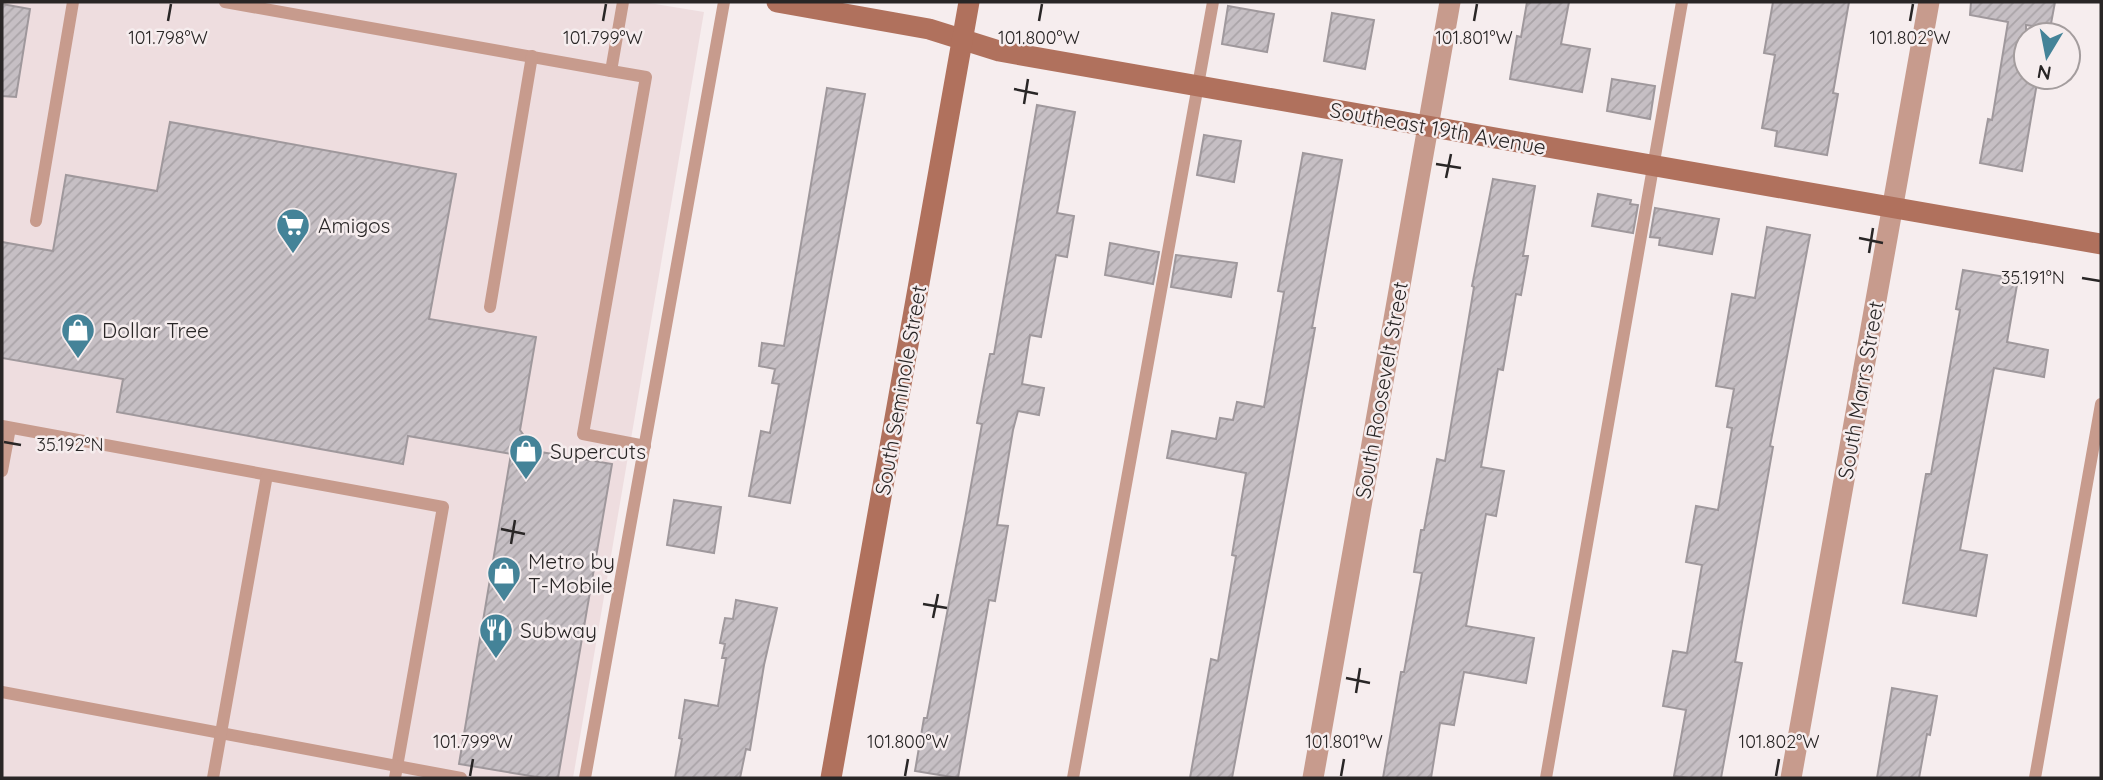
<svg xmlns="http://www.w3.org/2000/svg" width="2103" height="780" viewBox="0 0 2103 780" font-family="Quicksand,sans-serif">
  <defs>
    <pattern id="building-hatch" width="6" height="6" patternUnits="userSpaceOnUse" patternTransform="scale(1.75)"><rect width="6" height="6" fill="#c6bfc4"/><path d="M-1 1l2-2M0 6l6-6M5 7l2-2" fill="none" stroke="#aaa4a8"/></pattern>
  </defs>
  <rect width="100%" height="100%" fill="#f6edee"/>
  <polygon fill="#eedddf" points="2,2 643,2 704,12 573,778 2,778"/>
  <g fill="url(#building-hatch)" stroke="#9f989c" stroke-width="2">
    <polygon points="1527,2 1569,2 1561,44 1590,49 1582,92 1510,79 1517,36 1521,37"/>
    <polygon points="1773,2 1849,2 1833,93 1838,94 1827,155 1775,146 1777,131 1762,128 1775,55 1764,53"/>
    <polygon points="1971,2 2055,2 2050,29 2026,25 2026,77 2038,77 2022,171 1980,163 1988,119 1992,120 2008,22 1970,15"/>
    <polygon points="2,4 30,9 16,97 2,96"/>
    <polygon points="1228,6 1274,14 1267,52 1222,44"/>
    <polygon points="1332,13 1374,20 1365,69 1324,61"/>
    <polygon points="1612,79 1655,86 1650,119 1607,111"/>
    <polygon points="827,88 865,94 790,503 749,496 761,431 770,433 779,384 772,383 775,369 759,366 762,343 784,346"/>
    <polygon points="1037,105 1075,112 1057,213 1074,216 1067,257 1056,255 1041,337 1030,335 1022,384 1044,388 1039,415 1018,411 1013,430 997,525 1008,526 995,601 989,600 958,778 915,771 924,718 927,718 965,519 982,424 977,423 990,354 994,354"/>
    <polygon points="170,122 456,174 429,319 536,337 520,430 535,451 612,464 558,778 543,778 459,764 511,454 408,436 403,464 117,412 123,379 2,358 2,242 53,251 66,175 157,191"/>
    <polygon points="1204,135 1241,141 1234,182 1197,175"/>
    <polygon points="1303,153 1342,160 1312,328 1315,328 1289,474 1232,778 1190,778 1211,659 1218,661 1236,556 1232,555 1246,473 1167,458 1172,431 1216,439 1220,418 1233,420 1237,402 1264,407 1284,292 1278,291"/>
    <polygon points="1493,179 1535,186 1523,256 1528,256 1521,295 1516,294 1503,370 1498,369 1481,467 1504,471 1496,516 1486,514 1466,626 1534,638 1526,683 1464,672 1454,725 1440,723 1431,778 1383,778 1401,672 1404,672 1422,573 1414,572 1421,530 1424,530 1437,459 1445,461 1474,287 1472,286"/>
    <polygon points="1598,194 1631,200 1630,204 1638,205 1633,233 1592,226"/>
    <polygon points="1655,208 1719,219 1712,254 1659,245 1660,238 1650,237"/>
    <polygon points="1767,227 1810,235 1770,446 1773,447 1735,662 1742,663 1721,778 1689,778 1674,776 1686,710 1663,706 1673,651 1687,653 1702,565 1686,562 1696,506 1718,510 1732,428 1727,427 1734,389 1716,386 1732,294 1755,298"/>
    <polygon points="1110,243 1159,252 1153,284 1105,275"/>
    <polygon points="1176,255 1237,263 1231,297 1171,287"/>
    <polygon points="1963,270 2018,279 2007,342 2048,350 2044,377 1994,368 1960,550 1987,555 1976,616 1903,603 1926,474 1931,474 1960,310 1956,309"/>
    <polygon points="674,500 721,507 714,553 667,545"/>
    <polygon points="736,600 777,608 764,665 750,750 746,749 740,778 675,778 682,739 679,738 685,700 718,706 726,658 722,658 725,644 720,643 725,618 733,619"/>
    <polygon points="1892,688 1937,696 1930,735 1927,734 1919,778 1877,778"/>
  </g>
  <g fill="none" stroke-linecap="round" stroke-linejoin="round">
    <g stroke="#c79b8d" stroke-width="12">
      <polyline points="225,2 611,71 623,2"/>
      <polyline points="611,71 646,77 583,434 645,446"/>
      <polyline points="36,221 73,2"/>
      <polyline points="490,307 532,56"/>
      <polyline points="2,426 443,507 395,778"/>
      <polyline points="2,471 10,428"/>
      <polyline points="2,692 461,778"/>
      <polyline points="213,778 267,475"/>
      <polyline points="585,778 724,2"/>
      <polyline points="1073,778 1213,2"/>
      <polyline points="1546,778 1682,2"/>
      <polyline points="2035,778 2101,404"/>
    </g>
    <g stroke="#c79b8d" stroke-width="21">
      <polyline points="1313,778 1450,2"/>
      <polyline points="1791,778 1929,2"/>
    </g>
    <g stroke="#b0715d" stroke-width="21">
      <polyline points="777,2 929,29 999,51 2101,244"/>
      <polyline points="831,778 969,2"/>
    </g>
  </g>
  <path fill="none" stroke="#292626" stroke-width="2.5" d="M 168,21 L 171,4M 603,21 L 606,4M 1039,21 L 1042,4M 1474,21 L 1477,4M 1910,21 L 1913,4M 1014,89 L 1038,94M 1024,104 L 1028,79M 1436,164 L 1461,168M 1446,178 L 1451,154M 1859,238 L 1883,243M 1869,253 L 1873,228M 2082,278 L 2100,281M 4,442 L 21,445M 501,529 L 525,534M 511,544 L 515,520M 923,604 L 947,608M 933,618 L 938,594M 1346,678 L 1370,683M 1356,693 L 1360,668M 470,776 L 473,759M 905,776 L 908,759M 1341,776 L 1344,759M 1776,776 L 1779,759"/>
  <defs>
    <g id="supermarket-pin" transform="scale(1.75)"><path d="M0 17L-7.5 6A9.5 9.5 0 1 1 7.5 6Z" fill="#448398" stroke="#f6edee"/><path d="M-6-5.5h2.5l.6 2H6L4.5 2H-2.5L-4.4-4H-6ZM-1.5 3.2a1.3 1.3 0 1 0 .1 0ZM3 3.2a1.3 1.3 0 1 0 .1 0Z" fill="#fff"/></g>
    <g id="shop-pin" transform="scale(1.75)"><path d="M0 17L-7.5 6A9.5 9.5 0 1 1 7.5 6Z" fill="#448398" stroke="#f6edee"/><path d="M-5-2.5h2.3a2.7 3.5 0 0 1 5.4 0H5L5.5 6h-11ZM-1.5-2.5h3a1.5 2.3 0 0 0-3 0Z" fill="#fff"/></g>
    <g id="restaurant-pin" transform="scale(1.75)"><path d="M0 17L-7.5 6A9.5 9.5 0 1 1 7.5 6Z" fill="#448398" stroke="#f6edee"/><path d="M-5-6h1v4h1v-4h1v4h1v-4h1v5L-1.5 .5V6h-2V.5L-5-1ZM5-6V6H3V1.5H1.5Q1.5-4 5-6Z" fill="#fff"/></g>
  </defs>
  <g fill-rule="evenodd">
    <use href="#supermarket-pin" x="293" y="225"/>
    <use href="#shop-pin" x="78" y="330"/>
    <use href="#shop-pin" x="526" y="451"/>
    <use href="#shop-pin" x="504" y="573"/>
    <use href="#restaurant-pin" x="496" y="630"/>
  </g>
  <g text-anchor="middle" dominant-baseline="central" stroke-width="5" stroke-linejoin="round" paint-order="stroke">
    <g font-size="21" fill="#292626" stroke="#f6edee">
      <text transform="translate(1438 128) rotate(10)">Southeast 19th Avenue</text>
      <text transform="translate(900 390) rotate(-80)">South Seminole Street</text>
      <text transform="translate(1381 390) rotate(-80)">South Roosevelt Street</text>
      <text transform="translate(1860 390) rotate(-80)">South Marrs Street</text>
    </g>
    <g font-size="21" fill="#292626" stroke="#f6edee" text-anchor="start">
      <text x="318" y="225">Amigos</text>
      <text x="102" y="330">Dollar Tree</text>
      <text x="550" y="451">Supercuts</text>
      <text x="528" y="561">Metro by<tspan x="528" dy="24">T-Mobile</tspan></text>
      <text x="520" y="630">Subway</text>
    </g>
  </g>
  <g font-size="18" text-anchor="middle" fill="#292626" stroke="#f6edee" stroke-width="5" stroke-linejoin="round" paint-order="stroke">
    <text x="168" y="44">101.798°W</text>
    <text x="603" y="44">101.799°W</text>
    <text x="1039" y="44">101.800°W</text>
    <text x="1474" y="44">101.801°W</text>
    <text x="1910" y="44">101.802°W</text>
    <text x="2033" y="284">35.191°N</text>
    <text x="70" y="451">35.192°N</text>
    <text x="473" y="748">101.799°W</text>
    <text x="908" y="748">101.800°W</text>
    <text x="1344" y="748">101.801°W</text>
    <text x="1779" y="748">101.802°W</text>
  </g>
  <rect width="2103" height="780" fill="none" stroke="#292626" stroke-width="7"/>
  <g transform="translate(2047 56) rotate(190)"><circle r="33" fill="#f6edee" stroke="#a49d9e" stroke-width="2"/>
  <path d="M0-5L12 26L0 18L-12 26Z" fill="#448398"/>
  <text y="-10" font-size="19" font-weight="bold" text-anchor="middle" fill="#292626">N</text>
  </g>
</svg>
